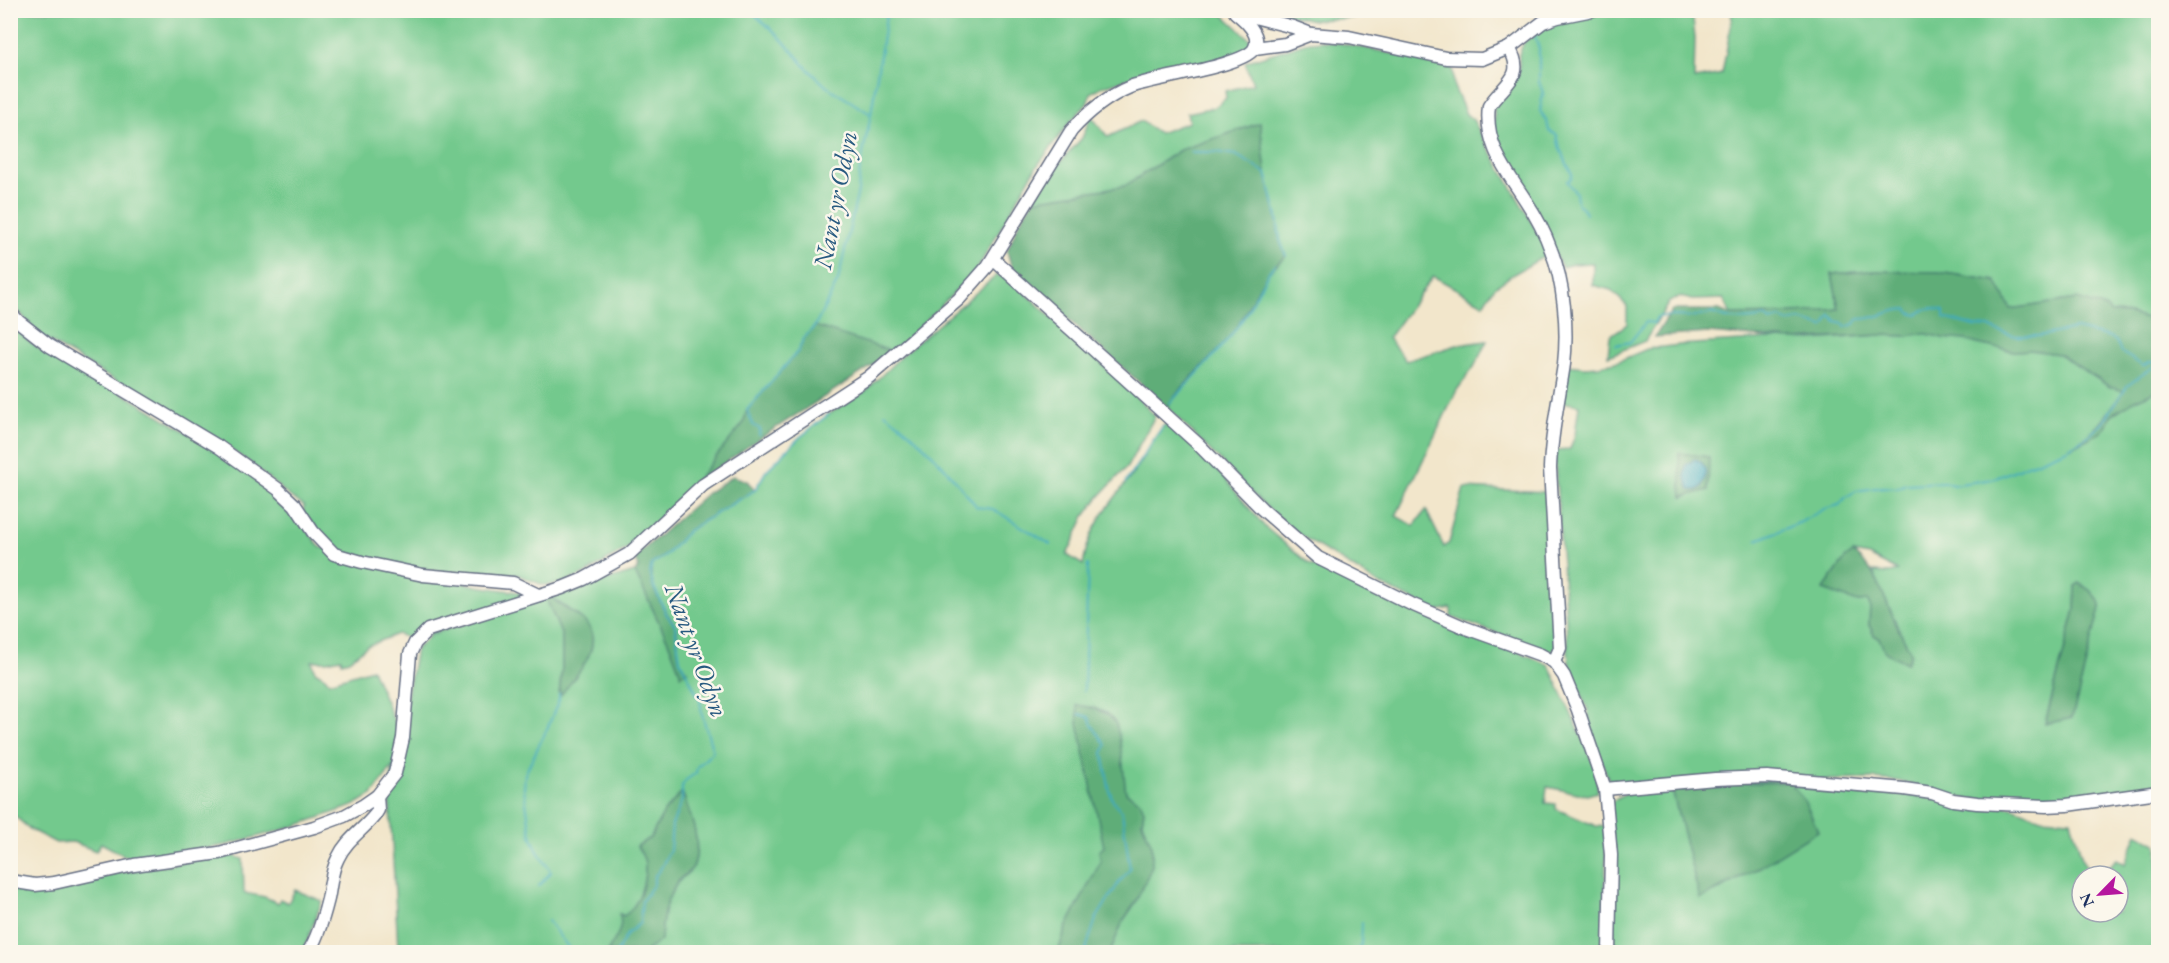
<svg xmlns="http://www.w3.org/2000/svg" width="2169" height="963" viewBox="0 0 2169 963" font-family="'EB Garamond',serif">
  <rect width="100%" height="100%" fill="#fbf7ec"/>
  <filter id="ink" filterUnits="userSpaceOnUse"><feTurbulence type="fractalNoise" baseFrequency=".0167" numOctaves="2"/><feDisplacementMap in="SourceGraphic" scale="12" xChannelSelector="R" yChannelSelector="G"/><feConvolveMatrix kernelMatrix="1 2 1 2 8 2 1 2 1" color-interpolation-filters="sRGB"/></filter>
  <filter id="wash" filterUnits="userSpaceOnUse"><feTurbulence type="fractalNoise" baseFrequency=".008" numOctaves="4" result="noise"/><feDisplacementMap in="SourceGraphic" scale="24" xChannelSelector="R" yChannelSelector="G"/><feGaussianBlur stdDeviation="1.35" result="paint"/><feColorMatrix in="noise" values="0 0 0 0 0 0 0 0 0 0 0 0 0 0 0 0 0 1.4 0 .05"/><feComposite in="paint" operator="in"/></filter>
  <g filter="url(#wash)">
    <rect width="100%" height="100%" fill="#f2e6cb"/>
    <g fill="#73c98d" stroke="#477c76" stroke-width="1.5" fill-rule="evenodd">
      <polygon points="453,10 1218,10 1251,40 1250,45 1244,51 1235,55 1192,66 1134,77 1101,87 1091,93 1087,104 1070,122 1035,169 976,271 894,352 803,339 799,350 747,410 743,424 710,466 636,543 585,574 561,584 543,585 516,574 427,571 347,553 331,546 303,512 304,506 288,495 249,462 197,427 95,369 38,334 11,302 10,11"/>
      <polygon points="1273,11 1356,11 1354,18 1313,20"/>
      <polygon points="1604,11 1692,11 1695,38 1694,79 1722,74 1732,20 1731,11 2158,11 2158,303 2155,306 2154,315 2147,319 2129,314 2111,313 2077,299 2011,309 1996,281 1938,272 1870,271 1832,274 1839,309 1783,314 1731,315 1724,299 1693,300 1680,297 1669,302 1645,341 1608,356 1610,336 1627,324 1627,306 1611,290 1593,285 1593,263 1573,264 1562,267 1495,145 1494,104 1519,71 1519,54 1524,42 1553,21"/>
      <path d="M 1325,41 C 1368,47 1409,59 1452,64 L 1454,87 L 1466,114 L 1473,120 L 1547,249 L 1545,256 L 1512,275 L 1494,288 L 1483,304 L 1433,276 L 1388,338 L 1406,361 L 1457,345 L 1487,341 L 1474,367 L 1457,390 L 1396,516 L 1414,526 L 1426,510 L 1444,547 L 1449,543 L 1464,488 L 1546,492 L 1557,649 L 1550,652 L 1451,617 L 1451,608 L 1437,611 L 1377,583 L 1292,530 L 1263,504 L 1167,407 L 1230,336 L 1245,316 L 1264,276 L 1286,256 L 1280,240 L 1277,217 L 1266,173 L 1260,123 L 1180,150 L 1125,186 L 1033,200 L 1050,174 L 1082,138 L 1091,116 L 1108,137 L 1141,121 L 1159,133 L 1189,122 L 1187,113 L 1215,107 L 1226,98 L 1225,91 L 1253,84 L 1245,62 L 1308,42 Z"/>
      <path d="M 997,275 L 1010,279 L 1129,389 L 1155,416 L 1127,467 L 1098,498 L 1085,516 L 1067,555 L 1083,565 C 1089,523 1114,501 1137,468 C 1147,452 1154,434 1169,421 L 1221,474 L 1265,527 L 1311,565 L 1341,576 L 1435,621 L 1500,643 L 1549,665 L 1592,759 L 1596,772 L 1598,792 L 1587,795 L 1547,787 L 1545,803 L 1556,804 L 1556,809 L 1596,826 L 1606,827 L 1605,952 L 1110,952 L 1123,921 L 1136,902 L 1152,846 L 1142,822 L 1144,810 L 1126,794 L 1116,724 L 1106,713 L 1094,708 L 1104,847 L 1099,851 L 1101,861 L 1066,928 L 1058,952 L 645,952 L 661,940 C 662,917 665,897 681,879 C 685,874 692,871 694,865 C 702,842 690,814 682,792 L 665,811 L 650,838 L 637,846 C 640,851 645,858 645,864 C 646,882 639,906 624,916 L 620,914 C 625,931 614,938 608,952 L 430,952 L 398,947 L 389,790 L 416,649 L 432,634 L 546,598 L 562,636 L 562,668 L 559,694 L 582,619 L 551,597 L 635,572 L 668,641 L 681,674 L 687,671 C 673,656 681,641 675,625 C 674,621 669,617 667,613 C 659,599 648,580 652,564 L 665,556 L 689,530 L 755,490 L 766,471 L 800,437 L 829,414 L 867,390 L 901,356 Z"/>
      <polygon points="10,322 25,338 45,353 72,363 187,432 257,478 289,506 320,547 477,586 524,593 524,596 413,640 397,634 367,646 349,660 342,662 341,658 327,661 312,661 315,671 325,677 329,682 372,669 398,730 396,762 372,795 353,806 286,829 226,845 180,853 131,859 101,843 96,851 73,842 56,843 31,830 11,813"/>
      <path d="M 1924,333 L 1943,338 L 1966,340 L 1977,344 L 2014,351 L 2031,350 L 2060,354 L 2110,387 L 2124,390 C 2106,414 2099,430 2073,446 L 2106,427 L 2111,415 L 2135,400 L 2158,390 L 2158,787 L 2049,802 L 1966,799 L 1898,781 L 1874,779 L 1612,784 L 1608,778 L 1591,734 L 1588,711 L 1569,663 L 1554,450 L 1570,449 L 1575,435 L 1579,405 L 1561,402 L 1568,365 L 1585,367 L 1599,366 L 1619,361 L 1647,349 L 1679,345 L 1770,339 L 1812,340 L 1881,335 L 1907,336 ZM 1679,453 L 1708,490 L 1682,497 ZM 1853,553 L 1869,556 L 1898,571 L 1890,573 L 1873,572 L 1910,653 L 1907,663 L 1886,652 L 1879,638 L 1874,635 L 1869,625 L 1870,606 L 1868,601 L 1858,602 L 1824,589 L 1845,559 ZM 2080,583 L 2092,592 L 2101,604 L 2072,717 L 2045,723 L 2075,610 L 2076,587 Z"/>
      <path d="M 1790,782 L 2012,807 L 2041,818 L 2071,820 L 2083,862 L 2095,876 L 2082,876 L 2082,912 L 2118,912 L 2118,876 L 2099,876 L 2117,859 L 2125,864 L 2137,833 L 2158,845 L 2158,952 L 1614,952 L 1610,804 C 1623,788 1647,790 1666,788 L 1672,790 L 1700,898 L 1725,887 L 1818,831 L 1805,802 Z"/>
      <path d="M 226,855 L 234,856 L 243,859 L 244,893 L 265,897 L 278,903 L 280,899 L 288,903 L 295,890 L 322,901 L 303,952 L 11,952 L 11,885 C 31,888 52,890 73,886 L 72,883 L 115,873 Z"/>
    </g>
    <g fill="#5ead78" stroke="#3c6e6b" stroke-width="1.5">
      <path d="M 1260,123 L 1266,173 L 1277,217 L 1280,240 L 1286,256 C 1257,278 1253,306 1232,334 C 1212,360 1185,380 1167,407 L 1012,269 L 1007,251 L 1019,223 L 1033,200 L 1125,186 L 1180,150 Z"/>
      <path d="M 1870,271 L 1938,272 L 1996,281 L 2011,309 L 2077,299 L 2106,308 L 2111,313 L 2129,314 L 2147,319 L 2154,315 L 2155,306 L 2158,303 L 2158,390 L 2135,400 L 2111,415 L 2106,427 L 2100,433 L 2067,449 C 2098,431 2104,419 2124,391 L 2110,387 L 2059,354 L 2031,350 L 2014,351 L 1977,344 L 1966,340 L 1943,338 L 1924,333 L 1907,336 L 1881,335 L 1792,340 L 1708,333 L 1655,337 L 1672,310 L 1719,310 L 1731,315 L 1751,315 L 1783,314 L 1839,309 L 1832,274 Z"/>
      <polygon points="815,326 894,352 760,438 691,487 743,424 747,410 799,350 803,339"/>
      <polygon points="1679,453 1709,457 1708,490 1682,497"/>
      <path d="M 733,476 L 747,481 L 755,490 L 689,530 L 665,556 L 652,564 C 647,580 659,599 667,614 C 669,618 673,621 675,625 C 682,640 672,655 687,671 L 681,675 L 668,641 L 635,572 L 639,566 L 634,558 L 707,493 Z"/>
      <path d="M 1853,553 C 1877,572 1880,588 1892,615 C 1897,628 1905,640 1911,653 L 1907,663 L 1885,652 L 1879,638 L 1874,635 L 1869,625 L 1870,606 L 1868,601 L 1858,602 L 1823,590 L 1845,559 Z"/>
      <polygon points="2079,583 2092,592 2101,604 2072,718 2045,724 2075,610 2076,587"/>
      <path d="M 551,597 C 560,606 572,611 582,619 C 610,643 575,677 559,697 L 562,668 L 562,636 L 546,598 Z"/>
      <path d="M 1077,705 C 1090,707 1106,710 1115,722 C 1121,731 1124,780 1126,793 L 1140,801 L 1144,810 L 1142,822 L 1152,846 L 1152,866 L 1136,902 L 1123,921 L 1110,952 L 1058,952 L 1066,928 L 1101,861 L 1099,851 L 1104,847 L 1078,723 Z"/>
      <polygon points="1790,782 1805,802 1818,831 1755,870 1700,899 1672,790 1687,790 1702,784"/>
      <path d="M 682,792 C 690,814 702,841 694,865 C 692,871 685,874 681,878 C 665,897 662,917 661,940 L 645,952 L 608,952 C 614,938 625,930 619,914 L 624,916 C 639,906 646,882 645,864 C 645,858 640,851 637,846 L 650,838 L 665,811 Z"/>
    </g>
    <path fill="#3faabe" stroke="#2d6c8e" stroke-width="1.5" d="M 1695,459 C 1708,463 1707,477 1702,487 L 1697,490 L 1690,490 L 1685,477 L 1686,465 Z"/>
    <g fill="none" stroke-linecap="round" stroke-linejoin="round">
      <g stroke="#3faabe" stroke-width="2">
        <polyline points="756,10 755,15 777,34 807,68 826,86 869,113"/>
        <polyline points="1538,19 1541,10"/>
        <polyline points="1534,33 1539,49 1539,82 1543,93 1540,111 1547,121 1549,131 1557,135 1560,149 1572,174 1571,179 1567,181 1576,193 1577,203 1583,208 1586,214"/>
        <polyline points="1190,152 1216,152 1236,155 1266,173 1277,217 1280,240 1286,256"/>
        <path d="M 1616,345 L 1630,342 L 1646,322 L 1654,323 L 1657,317 C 1677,313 1692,321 1712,313 C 1730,321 1745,321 1765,317 L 1770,321 L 1781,318 L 1788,322 L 1799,320 L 1824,327 L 1831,315 L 1836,321 L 1843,323 L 1845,327 L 1855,324 L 1858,319 C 1877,320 1887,310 1907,309 L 1910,313 L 1918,315 C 1926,306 1933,307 1944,311 L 1944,318 L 1974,326 L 1989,327 L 1997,331 L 2016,336 L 2039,336 L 2076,329 L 2110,337 L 2116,341 L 2121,352 L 2143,366 L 2151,362 L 2158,362"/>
        <path d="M 1170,403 C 1195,375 1224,348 1244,317 C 1256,299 1261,280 1275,264"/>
        <path d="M 885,413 C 924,441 947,470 977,507 L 993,509 L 1050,544"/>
        <polyline points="759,435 760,429 753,425 747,410 799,350 803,339 815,326 838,281 858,191 860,168 871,114 887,10"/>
        <polyline points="1125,483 1163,426"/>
        <polyline points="1757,540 1801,522 1824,509 1839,505 1846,497 1856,491 1882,487 1898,488 1906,484 1944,482 1953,485 1993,479 2067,449 2085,438 2101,425 2127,386 2158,363"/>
        <polyline points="1084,691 1088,565"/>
        <polyline points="1079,714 1089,717 1092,725 1106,745 1103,753 1109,787 1112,799 1122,812 1130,869 1118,884 1096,919 1085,952"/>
        <polyline points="539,886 551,872 537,850 531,835 524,789 525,774 547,729 559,700 559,694"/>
        <polyline points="548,921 572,952"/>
        <polyline points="617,952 627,934 640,923 642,901 654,884 654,877 661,868 670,850 672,825 682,800 682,786 686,780 696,773 697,767 713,752 702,714 700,700 680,660 675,625 667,615 653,585 650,572 652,564 665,556 689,530 755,490 766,471 800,437 829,414"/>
        <polyline points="1357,952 1361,944 1362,923"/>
      </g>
    </g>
  </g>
  <g filter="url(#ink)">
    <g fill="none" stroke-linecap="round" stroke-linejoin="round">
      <g stroke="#666f84" stroke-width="15">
        <g id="minor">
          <polyline points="1235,12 1293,27 1311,34"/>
          <polyline points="1255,48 1285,44 1311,34 1349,37 1446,58 1482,59 1509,48 1543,22 1558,17 1593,10"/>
          <path d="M 1509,48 C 1527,77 1503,84 1489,106 C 1484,144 1506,170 1526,201 C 1536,216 1545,233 1551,250 C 1564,282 1568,329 1564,364 C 1559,399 1551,433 1550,468 L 1560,648 L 1554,662"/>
          <polyline points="993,259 1198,444 1262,509 1318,558 1411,604 1466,628 1541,655 1554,662 1564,676 1578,710 1605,789 1611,855 1609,952"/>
          <polyline points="10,312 18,321 50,346 219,447 278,489 295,505 313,532 334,554 362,562 423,575 513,583 538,595"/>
          <polyline points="1605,789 1715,779 1767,777 1904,789 1932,793 1953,800 1977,803 2046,806 2067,805 2158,792"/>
          <path d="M 10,881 L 35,885 L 54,883 L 134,865 L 219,853 L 314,827 L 344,816 L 364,805 L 377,796 L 395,773 L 403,738 L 410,654 L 415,643 L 428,630 L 562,588 L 584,579 L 629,554 L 703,485 L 869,377 L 959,299 L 988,266 L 1071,131 C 1088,112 1106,97 1130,87 C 1152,78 1248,66 1255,47 C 1261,35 1245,20 1236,13"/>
          <path d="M 308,952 C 317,940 324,915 328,899 C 331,885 331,871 338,858 C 346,840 363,830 375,815 L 378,810 L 377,796"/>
        </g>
      </g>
      <use href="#minor" stroke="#fff" stroke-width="12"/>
    </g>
  </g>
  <g text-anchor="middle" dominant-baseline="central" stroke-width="5" stroke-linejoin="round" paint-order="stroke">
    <g font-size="26" font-style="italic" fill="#285a80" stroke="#fbf7ec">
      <text transform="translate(835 200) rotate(-79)">Nant yr Odyn</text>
      <text transform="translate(697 650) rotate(70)">Nant yr Odyn</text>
    </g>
  </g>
  <rect width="2169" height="963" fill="none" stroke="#fbf7ec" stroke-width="36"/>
  <g transform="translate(2100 894) rotate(245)"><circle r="28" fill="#fbf7ec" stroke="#a1a7b3" stroke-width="1.5"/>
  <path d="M0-4.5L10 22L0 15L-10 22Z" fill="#b5179e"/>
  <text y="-9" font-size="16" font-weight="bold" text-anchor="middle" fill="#1b2f5e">N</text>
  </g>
</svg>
